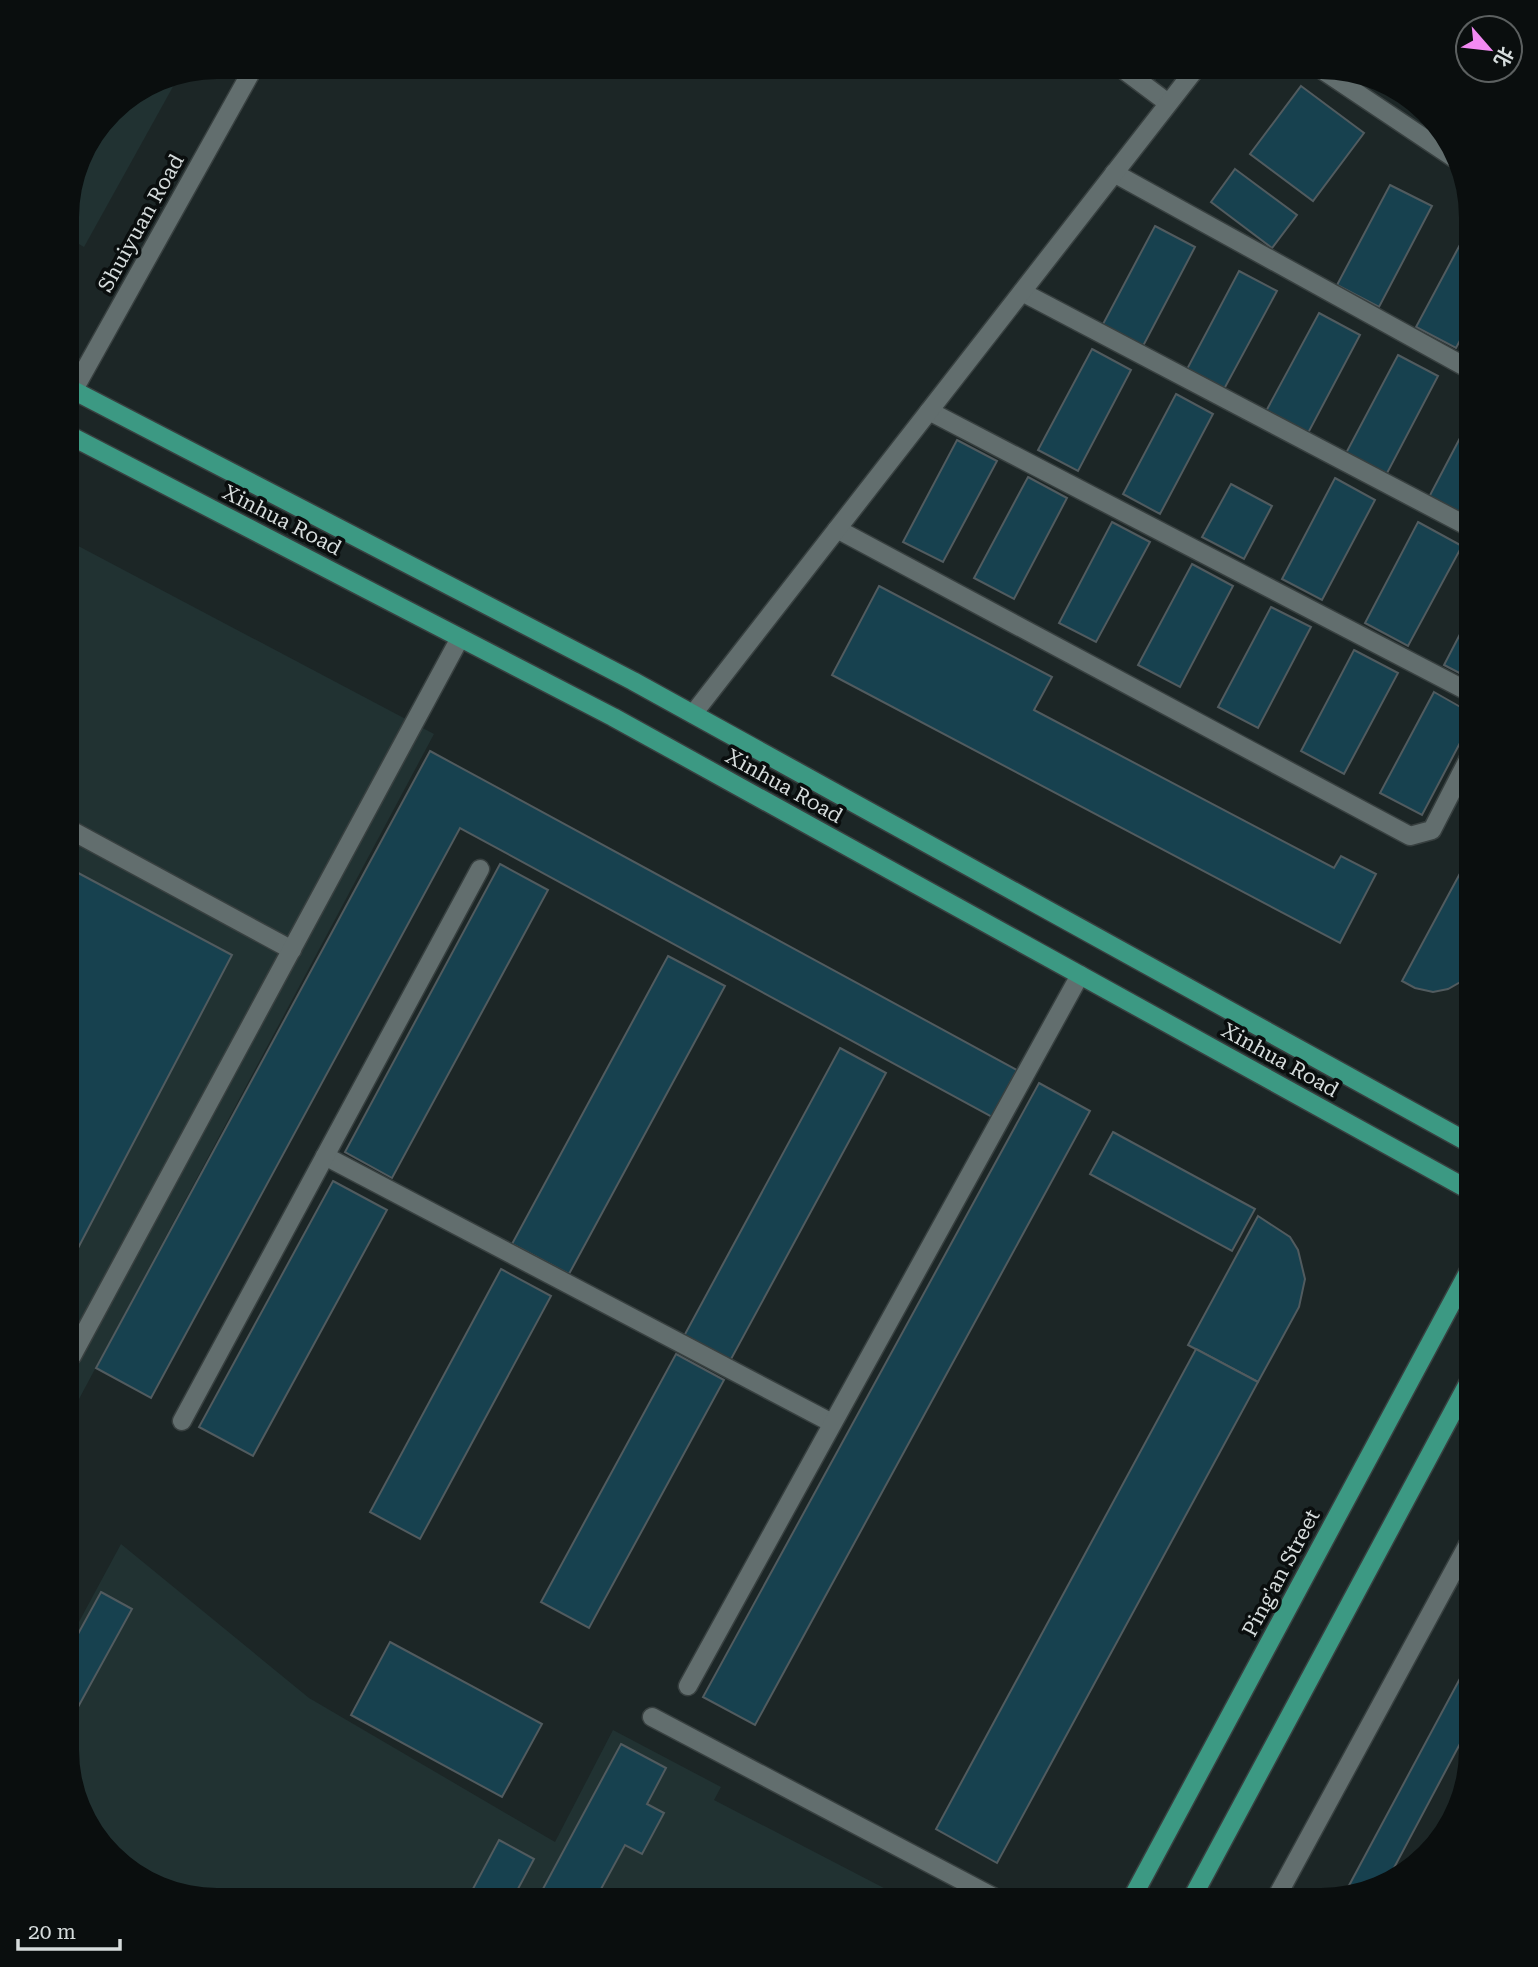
<svg xmlns="http://www.w3.org/2000/svg" width="1538" height="1967" viewBox="0 0 1538 1967" font-family="'Roboto Serif','Noto Sans SC',serif">
  <rect width="100%" height="100%" fill="#1c2626"/>
  <g fill="#213232">
    <polygon points="180,74 84,247 67,237 67,207 82,150 117,104 160,78"/>
    <polygon points="67,540 434,734 71,1414 67,1412"/>
    <polygon points="121,1544 309,1698 555,1842 613,1730 721,1787 714,1800 907,1900 216,1900 142,1881 92,1833 67,1750 67,1644"/>
  </g>
  <g fill="#17414f" stroke="#515b5f" stroke-width="2">
    <polygon points="1141,67 1163,67 1155,78"/>
    <polygon points="1301,86 1364,133 1313,201 1250,154"/>
    <polygon points="1235,169 1297,215 1272,248 1211,202"/>
    <polygon points="1390,185 1432,206 1379,307 1337,285"/>
    <polygon points="1155,226 1195,247 1142,348 1102,326"/>
    <polygon points="1470,226 1471,320 1456,348 1416,327"/>
    <polygon points="1239,271 1277,291 1223,391 1186,371"/>
    <polygon points="1319,313 1360,335 1307,435 1265,413"/>
    <polygon points="1092,349 1131,370 1078,471 1038,450"/>
    <polygon points="1398,355 1438,376 1385,477 1345,455"/>
    <polygon points="1176,394 1213,414 1160,514 1123,494"/>
    <polygon points="1471,417 1471,522 1428,499"/>
    <polygon points="957,440 997,461 943,562 903,542"/>
    <polygon points="1028,477 1067,498 1014,599 974,578"/>
    <polygon points="1335,478 1375,500 1322,600 1282,579"/>
    <polygon points="1231,484 1272,506 1244,559 1202,537"/>
    <polygon points="1112,522 1150,542 1096,642 1059,623"/>
    <polygon points="1418,522 1462,546 1408,646 1365,623"/>
    <polygon points="1192,564 1233,586 1180,687 1138,665"/>
    <polygon points="879,586 1052,677 1034,710 1334,868 1341,856 1376,874 1340,943 832,675"/>
    <polygon points="1271,607 1311,627 1258,728 1218,707"/>
    <polygon points="1471,613 1471,679 1444,665"/>
    <polygon points="1354,650 1398,673 1344,774 1301,751"/>
    <polygon points="1434,692 1471,713 1471,722 1422,815 1380,793"/>
    <polygon points="430,751 1017,1070 992,1117 460,828 151,1398 96,1368"/>
    <polygon points="1471,853 1471,976 1448,989 1433,992 1415,988 1402,981"/>
    <polygon points="500,864 548,890 392,1178 345,1152"/>
    <polygon points="67,867 232,955 67,1269"/>
    <polygon points="668,956 725,986 569,1274 512,1244"/>
    <polygon points="840,1048 886,1073 730,1361 684,1336"/>
    <polygon points="1039,1083 1090,1111 755,1725 703,1697"/>
    <polygon points="1113,1132 1255,1209 1232,1251 1090,1174"/>
    <polygon points="333,1181 387,1210 253,1456 199,1427"/>
    <polygon points="1258,1216 1290,1237 1298,1250 1305,1279 1299,1307 1258,1382 1188,1345"/>
    <polygon points="501,1269 551,1296 420,1539 370,1512"/>
    <polygon points="1196,1349 1258,1382 997,1863 936,1829"/>
    <polygon points="676,1354 724,1380 589,1628 541,1602"/>
    <polygon points="101,1592 132,1609 67,1727 67,1654"/>
    <polygon points="390,1642 542,1724 502,1797 351,1715"/>
    <polygon points="1471,1658 1471,1723 1387,1881 1345,1893"/>
    <polygon points="621,1744 666,1768 647,1804 664,1813 642,1854 625,1845 595,1900 537,1900"/>
    <polygon points="499,1840 534,1859 512,1900 467,1900"/>
  </g>
  <g fill="none" stroke-linecap="round" stroke-linejoin="round">
    <g stroke="#384040" stroke-width="21">
      <g id="minor">
        <polyline points="1120,67 1168,103"/>
        <polyline points="1318,67 1454,158"/>
        <polyline points="1114,173 1471,370"/>
        <polyline points="1022,292 1471,528"/>
        <polyline points="67,402 254,67"/>
        <polyline points="929,411 1471,693"/>
        <polyline points="837,529 1410,836 1432,830 1471,754"/>
        <polyline points="693,714 1197,67"/>
        <polyline points="67,828 292,950"/>
        <polyline points="325,1156 832,1423"/>
        <polyline points="72,1356 460,638"/>
        <polyline points="182,1421 480,869"/>
        <polyline points="688,1686 1080,975"/>
        <polyline points="652,1717 999,1900"/>
        <polyline points="1275,1900 1471,1539"/>
      </g>
    </g>
    <g stroke="#384040" stroke-width="21">
      <g id="major">
        <polyline points="67,387 633,681 1471,1144"/>
        <polyline points="67,434 613,717 1471,1191"/>
        <polyline points="1131,1900 1471,1267"/>
        <polyline points="1191,1900 1471,1378"/>
      </g>
    </g>
    <use href="#minor" stroke="#626e6e" stroke-width="18"/>
    <use href="#major" stroke="#3c9983" stroke-width="18"/>
  </g>
  <g text-anchor="middle" dominant-baseline="central" stroke-width="7" stroke-linejoin="round" paint-order="stroke">
    <g font-size="21" fill="#d6dcdc" stroke="#0a0e0e">
      <text transform="translate(141 223) rotate(-61)">Shuiyuan Road</text>
      <text transform="translate(282 520) rotate(27)">Xinhua Road</text>
      <text transform="translate(784 786) rotate(29)">Xinhua Road</text>
      <text transform="translate(1280 1060) rotate(29)">Xinhua Road</text>
      <text transform="translate(1281 1573) rotate(-62)">Ping'an Street</text>
    </g>
  </g>
  <path d="M0 0H1538V1967H0ZM217 79H1321A138 138 0 0 1 1459 217V1750A138 138 0 0 1 1321 1888H217A138 138 0 0 1 79 1750V217A138 138 0 0 1 217 79Z" fill="#0a0e0e" fill-rule="evenodd"/>
  <g transform="translate(1489 49) rotate(118)"><circle r="33" fill="#0a0e0e" stroke="#5c6060" stroke-width="2"/>
  <path d="M0-5L12 26L0 18L-12 26Z" fill="#f28af2"/>
  <text y="-10" font-size="19" font-weight="bold" text-anchor="middle" fill="#d6dcdc">北</text>
  </g>
  <path d="M18 1939v10h102v-10" fill="none" stroke="#d6dcdc" stroke-width="3.5"/>
  <text x="28" y="1939" font-size="21" fill="#d6dcdc" stroke="#0a0e0e" stroke-width="5" paint-order="stroke">20 m</text>
</svg>
